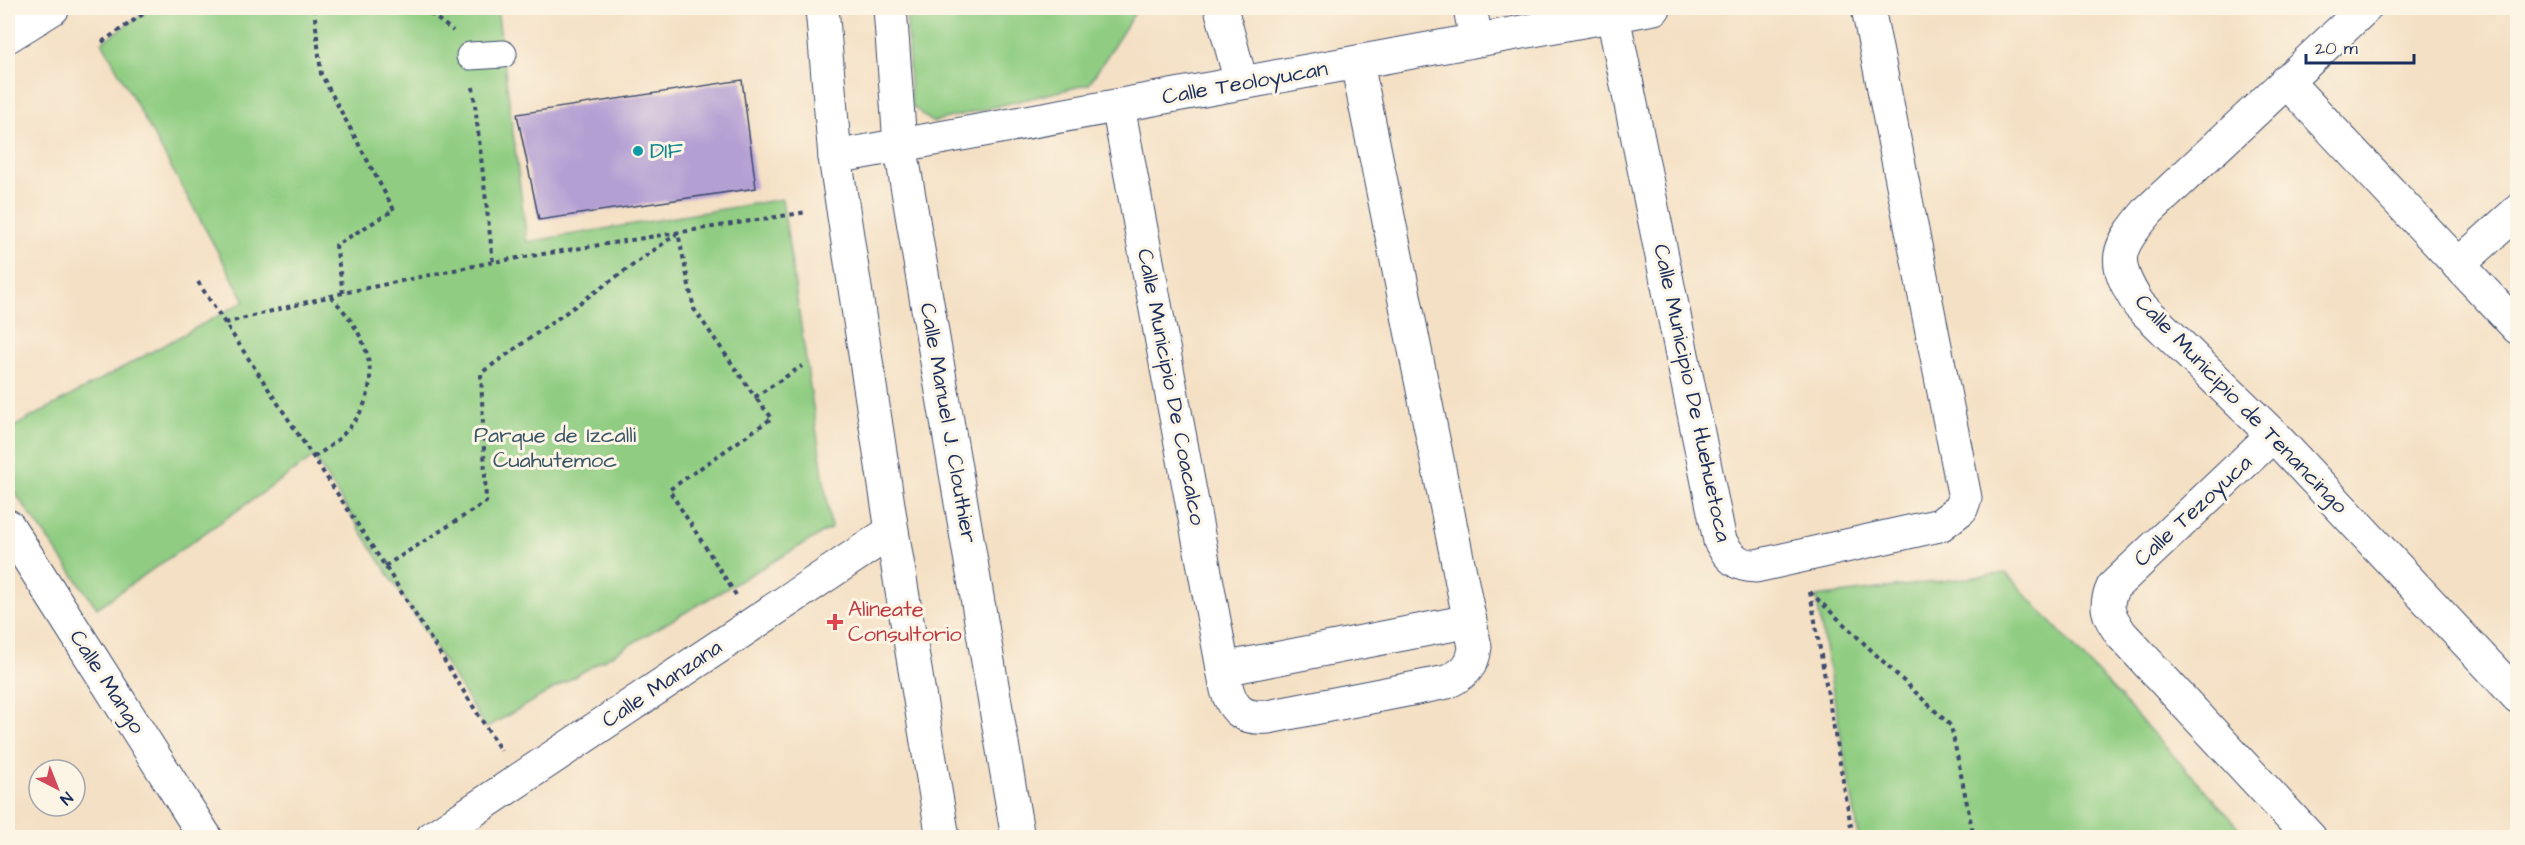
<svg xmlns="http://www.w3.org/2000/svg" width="2525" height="845" viewBox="0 0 2525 845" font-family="'Architects Daughter',sans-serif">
  <rect width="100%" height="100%" fill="#fcf5e5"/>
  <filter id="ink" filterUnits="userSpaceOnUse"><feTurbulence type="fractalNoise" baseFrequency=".0167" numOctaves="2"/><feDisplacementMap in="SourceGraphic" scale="12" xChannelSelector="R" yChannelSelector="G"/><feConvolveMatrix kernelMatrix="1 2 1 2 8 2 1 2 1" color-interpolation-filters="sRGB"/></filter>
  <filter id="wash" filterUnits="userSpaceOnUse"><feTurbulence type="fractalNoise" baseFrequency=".008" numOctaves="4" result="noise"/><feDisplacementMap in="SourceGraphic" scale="24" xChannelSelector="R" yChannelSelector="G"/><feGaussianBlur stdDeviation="1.35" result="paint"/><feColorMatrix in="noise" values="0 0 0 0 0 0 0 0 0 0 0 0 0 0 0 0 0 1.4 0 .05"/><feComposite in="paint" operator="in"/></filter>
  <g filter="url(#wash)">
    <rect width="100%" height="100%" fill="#f4e0c4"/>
    <g fill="#90cd82" stroke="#567e70" stroke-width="1.5">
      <polygon points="152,8 497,8 527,242 782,199 831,528 486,728 314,457 97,608 8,483 8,430 245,301 102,42"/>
      <polygon points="906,8 1138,8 1089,84 932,122 911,105"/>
      <polygon points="2006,573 2248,837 1859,837 1816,597"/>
    </g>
    <g id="blocks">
      <polygon fill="#b49fd3" points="742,80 756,188 539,220 517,114"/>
    </g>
  </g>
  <g filter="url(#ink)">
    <use href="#blocks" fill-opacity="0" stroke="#3c4a6d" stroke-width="1.5"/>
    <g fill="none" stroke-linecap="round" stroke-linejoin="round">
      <g stroke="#3c4a6d" stroke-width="29">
        <polyline id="pedestrian" points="470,56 503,54"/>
      </g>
      <g stroke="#3c4a6d" stroke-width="35">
        <g id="minor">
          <polyline points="1221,8 1241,82"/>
          <polyline points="1470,8 1476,39"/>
          <path d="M 2365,8 L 2149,210 C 2115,250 2111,260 2139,305 L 2273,435 L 2518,697"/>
          <path d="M 1613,16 L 1720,541 C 1729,557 1737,566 1756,566 L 1940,525 L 1961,509 L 1965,498 L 1868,8"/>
          <polyline points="2286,81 2518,328"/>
          <path d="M 1118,106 L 1227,690 C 1234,712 1245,719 1268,717 L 1447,682 C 1464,674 1473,666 1475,647 L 1357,63"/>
          <polyline points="835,157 1654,8"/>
          <polyline points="2458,265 2518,211"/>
          <path d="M 2273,435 L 2113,587 C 2103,609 2109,615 2121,634 L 2310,838"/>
          <polyline points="8,526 206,838"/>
          <polyline points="1223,669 1470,621"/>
          <polyline points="432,838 892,531"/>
        </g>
      </g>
      <g stroke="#3c4a6d" stroke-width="35">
        <g id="tertiary">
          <polyline points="822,8 835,157 892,531 943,838"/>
          <polyline points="890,8 900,144 1018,838"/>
          <polyline points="8,36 53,8"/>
        </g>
      </g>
      <g stroke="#3c4a6d" stroke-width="4" stroke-dasharray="4.5 4.5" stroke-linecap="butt">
        <polyline points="314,8 321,74 394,210 336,245 343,293"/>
        <polyline points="423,8 453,31"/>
        <polyline points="102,42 152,8"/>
        <polyline points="473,87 493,262"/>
        <polyline points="198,282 385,566 501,751"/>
        <polyline points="225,323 343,293 493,262 807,212"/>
        <path d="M 314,457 C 384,414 387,354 331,297"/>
        <polyline points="385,566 486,502 481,373 678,233 694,309 755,397 802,366"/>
        <polyline points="1810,592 1951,726 1974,838"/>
        <polyline points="1810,592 1853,838"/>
        <polyline points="736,595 669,490 772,418 755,397"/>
      </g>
      <use href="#pedestrian" stroke="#fff" stroke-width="27"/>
      <use href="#minor" stroke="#fff" stroke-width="33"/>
      <use href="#tertiary" stroke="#fff" stroke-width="33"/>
    </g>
  </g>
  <circle fill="#0f9aa8" stroke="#fcf5e5" stroke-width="2" cx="638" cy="151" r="6"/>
  <path fill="#e0444e" stroke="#fcf5e5" stroke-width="2" d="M832 613h6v6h6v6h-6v6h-6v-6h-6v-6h6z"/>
  <g text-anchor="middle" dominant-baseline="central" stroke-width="6" stroke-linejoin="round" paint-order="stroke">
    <g font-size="22" fill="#1b2f5e" stroke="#fcf5e5">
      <text transform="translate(1245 83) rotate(-10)">Calle Teoloyucan</text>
      <text transform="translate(1171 387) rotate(79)">Calle Municipio De Coacalco</text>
      <text transform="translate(1692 393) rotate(78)">Calle Municipio De Huehuetoca</text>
      <text transform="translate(2241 404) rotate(46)">Calle Municipio de Tenancingo</text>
      <text transform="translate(948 423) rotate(80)">Calle Manuel J. Clouthier</text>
      <text transform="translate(2193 511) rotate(-43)">Calle Tezoyuca</text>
      <text transform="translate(107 682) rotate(57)">Calle Mango</text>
      <text transform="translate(662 684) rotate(-34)">Calle Manzana</text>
    </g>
    <g font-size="22" fill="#0d838f" stroke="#fcf5e5" text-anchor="start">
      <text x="650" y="151">DIF</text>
    </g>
    <g font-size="22" fill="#385667" stroke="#fcf5e5">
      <text x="555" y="435">Parque de Izcalli<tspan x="555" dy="25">Cuahutemoc</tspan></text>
    </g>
    <g font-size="22" fill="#be3a42" stroke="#fcf5e5" text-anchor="start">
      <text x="848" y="609">Alineate<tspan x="848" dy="25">Consultorio</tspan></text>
    </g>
  </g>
  <rect width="2525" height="845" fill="none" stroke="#fcf5e5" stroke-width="30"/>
  <g transform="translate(57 788) rotate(138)"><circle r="28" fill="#fcf5e5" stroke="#a2a6af" stroke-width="1.5"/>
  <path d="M0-4.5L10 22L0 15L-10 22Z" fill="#d1495b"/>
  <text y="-9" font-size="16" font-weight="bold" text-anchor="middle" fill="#1b2f5e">N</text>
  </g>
  <path d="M2306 54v9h108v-9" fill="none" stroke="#1b2f5e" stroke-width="3"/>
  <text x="2315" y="54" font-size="18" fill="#1b2f5e" stroke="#fcf5e5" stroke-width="4.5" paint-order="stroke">20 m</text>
</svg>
